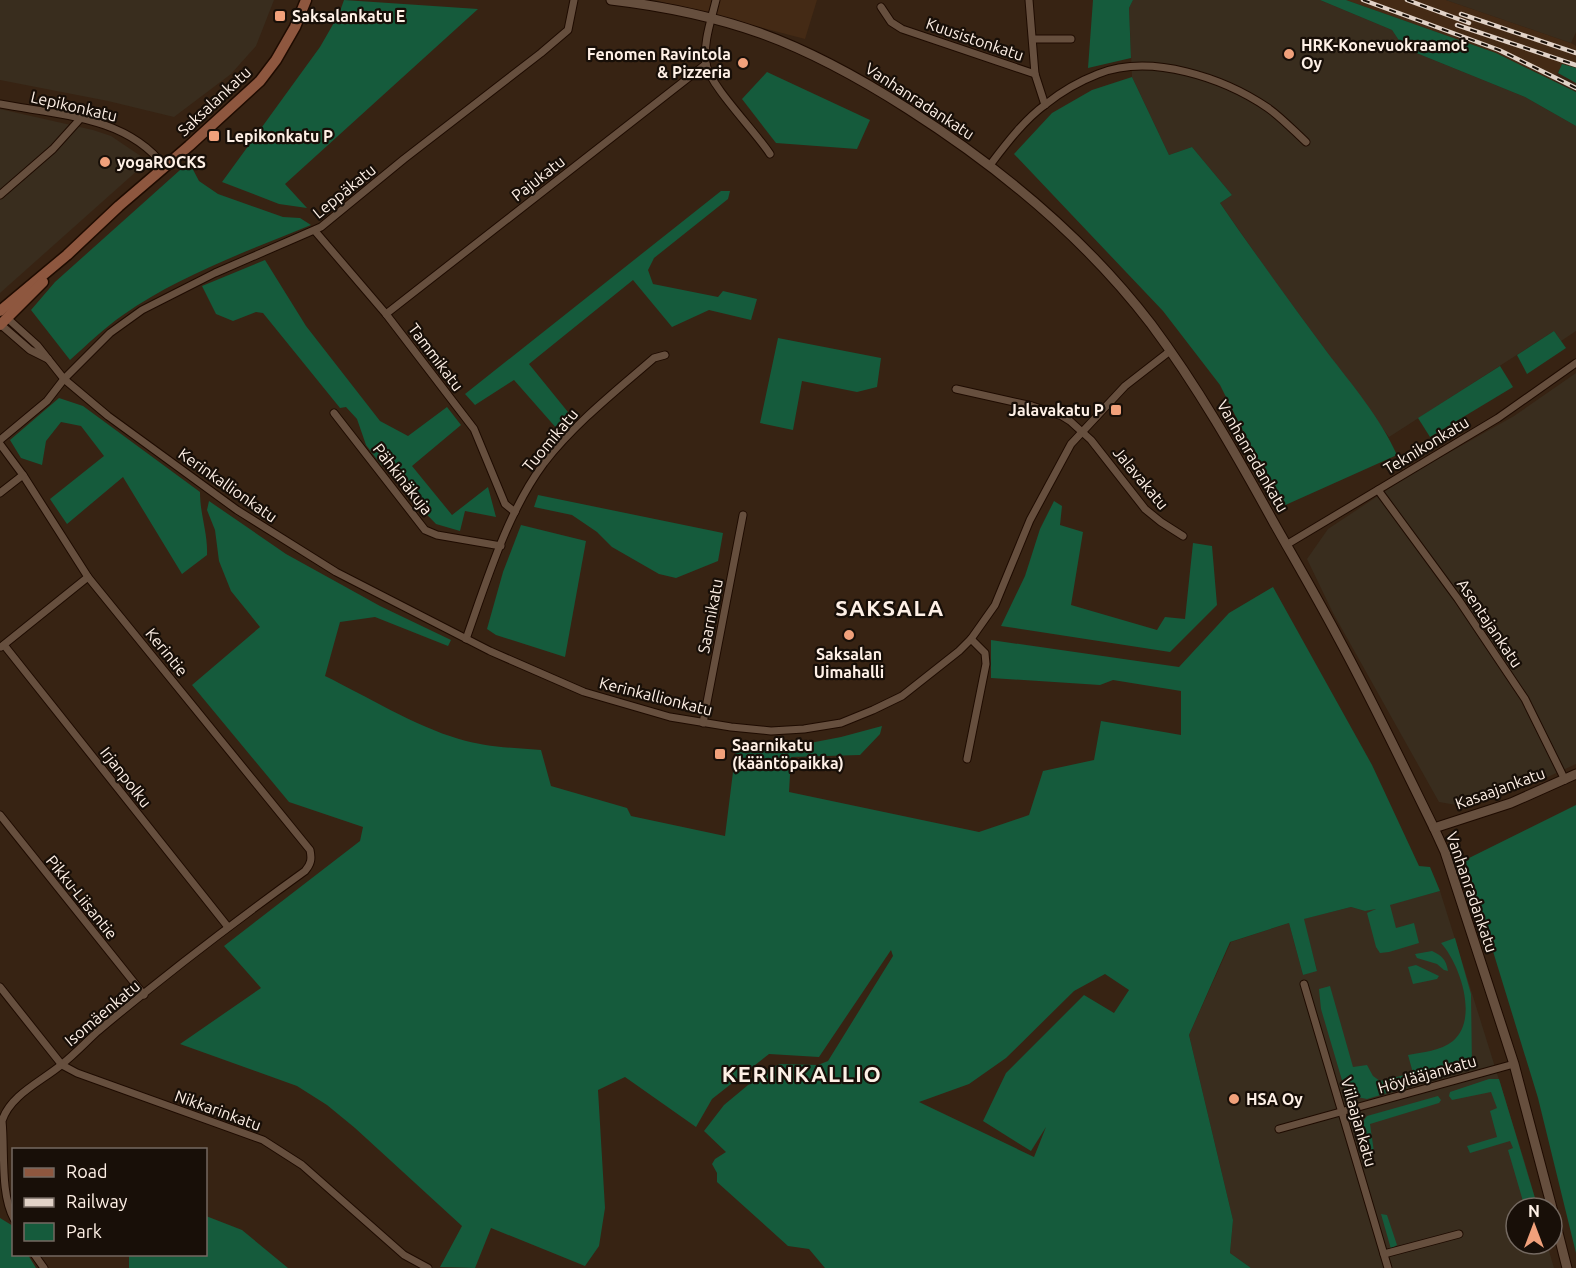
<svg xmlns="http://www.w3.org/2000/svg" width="1576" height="1268" viewBox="0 0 1576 1268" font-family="Ubuntu,sans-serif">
  <rect width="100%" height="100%" fill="#372313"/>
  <g fill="#442a15">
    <polygon points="655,0 817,0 805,39"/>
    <polygon points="1346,0 1446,0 1571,43 1576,46 1576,68 1562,64 1554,81 1496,53"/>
  </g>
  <g fill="#392d1e">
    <polygon points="0,0 274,0 256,46 231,74 174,117 108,101 0,80"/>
    <polygon points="1133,0 1320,0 1392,30 1404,48 1525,97 1576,126 1576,331 1561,341 1554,331 1389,437 1274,280 1220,203 1232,195 1192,147 1169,155 1132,77 1129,8"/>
    <polygon points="1446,0 1576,0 1576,32 1571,43"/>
    <polygon points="0,109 93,130 111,136 148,161 0,293"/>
    <polygon points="1576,373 1576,764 1528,786 1462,806 1439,802 1333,613 1307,559 1328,529 1411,474 1514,416"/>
    <polygon points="1440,891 1525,1163 1538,1208 1516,1208 1516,1244 1547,1244 1554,1268 1251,1268 1230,1253 1233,1220 1189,1035 1231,942 1289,923 1303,975 1317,970 1303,919 1351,907 1365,911"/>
  </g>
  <g fill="#155b3c" fill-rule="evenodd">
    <polygon points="344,0 478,9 285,184 307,208 279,204 222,182 320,47 339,14"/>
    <polygon points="1093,0 1133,0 1129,8 1131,58 1088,68"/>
    <polygon points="1320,0 1346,0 1496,53 1576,92 1576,126 1525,97 1404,48 1392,30"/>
    <polygon points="1562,64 1576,68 1576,83 1558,73"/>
    <polygon points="767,72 870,120 857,149 776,143 742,99"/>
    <path d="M 1132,77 L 1169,155 L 1192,147 L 1232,195 L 1220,203 C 1255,254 1291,303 1327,352 C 1352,385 1380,417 1397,455 L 1281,507 L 1220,385 L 1163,311 L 1014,154 L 1052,113 L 1092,90 Z"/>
    <path d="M 189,162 L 199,181 L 218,194 L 283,217 L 300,218 L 311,225 C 248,251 180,275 123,315 C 104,328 87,345 70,360 L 31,310 L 55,282 Z"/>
    <polygon points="721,191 730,191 728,199 654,258 648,270 653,284 718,297 723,291 757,299 751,320 709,310 672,327 633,280 529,364 572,417 558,430 514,380 475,405 465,394"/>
    <polygon points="265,260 306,326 380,421 408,436 447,407 461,425 412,466 452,515 488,487 496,517 465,511 460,531 436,524 409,496 403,479 395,469 382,466 366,445 357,419 346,407 340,408 263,313 256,312 233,321 216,314 202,286"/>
    <polygon points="1554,331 1566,348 1527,374 1517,355"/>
    <polygon points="778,338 881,358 877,387 857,392 802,381 793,430 760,423"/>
    <polygon points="1500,366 1513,387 1430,437 1418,418"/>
    <path d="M 59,398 L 83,406 L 200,492 C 200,515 208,533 207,555 L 182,574 L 123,477 L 67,524 L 50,499 L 104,456 L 81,426 L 61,422 L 46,441 L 42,465 L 21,458 L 10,440 Z"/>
    <polygon points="538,495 723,533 718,561 676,578 659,574 612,547 597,532 572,515 534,507"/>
    <path d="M 209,501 L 286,554 L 380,606 L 451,640 L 448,646 L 375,617 L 340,622 L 325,676 C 366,696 415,726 459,739 C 485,747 514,748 541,750 L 551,786 L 627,808 L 631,816 L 725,836 L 736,748 L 789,747 L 841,737 L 882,726 L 880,734 L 860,755 L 791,757 L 789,792 L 979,832 L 1029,815 L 1043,771 L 1094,760 L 1101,721 L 1181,735 L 1181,691 L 1113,680 L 1100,685 L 991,678 L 991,640 L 1179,667 L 1229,613 L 1273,587 L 1372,765 L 1419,866 L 1430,867 L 1440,891 L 1390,905 L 1396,928 L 1414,923 L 1419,943 L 1389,952 L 1380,953 L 1376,947 L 1367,913 L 1376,909 L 1365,911 L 1351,907 L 1304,919 L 1317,971 L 1303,975 L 1289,923 L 1230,942 L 1189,1035 L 1233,1220 L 1230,1253 L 1251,1268 L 825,1268 L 809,1249 L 788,1246 L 717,1182 L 717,1173 L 712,1164 L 715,1159 L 726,1152 L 704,1131 L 724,1105 L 766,1070 L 780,1064 L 818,1065 L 828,1061 L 893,956 L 891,950 L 819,1057 L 769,1054 L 712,1099 L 696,1127 L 625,1077 L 598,1090 L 605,1208 L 599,1246 L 585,1266 L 491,1228 L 475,1268 L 440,1267 L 462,1226 L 355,1128 L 327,1105 L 297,1086 L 180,1044 L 261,988 L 224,946 L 360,841 L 363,827 L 289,802 L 192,685 L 260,627 L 231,591 L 219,561 L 215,530 L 207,510 ZM 1105,974 L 1129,990 L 1114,1013 L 1084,995 L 1006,1073 L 983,1121 L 1031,1151 L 1046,1127 L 1034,1157 L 919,1102 L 969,1084 L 1006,1058 L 1074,991 Z"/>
    <polygon points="1054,501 1062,506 1060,525 1083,532 1071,605 1157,630 1165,617 1185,619 1193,543 1212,546 1217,605 1170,652 1001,626 1025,576 1040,529"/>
    <polygon points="521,525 586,541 565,657 496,635 487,629 503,572"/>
    <polygon points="1576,805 1576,1253 1538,1098 1465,860"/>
    <path d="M 1455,938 L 1471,994 L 1472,1068 L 1367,1099 L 1352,1096 L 1344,1087 L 1321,1009 L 1319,989 L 1330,986 L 1353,1067 L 1367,1065 L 1373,1076 L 1380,1081 L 1413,1073 L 1408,1055 C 1422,1052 1441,1051 1453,1041 C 1479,1019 1460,964 1441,943 Z"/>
    <path d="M 1432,951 C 1442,956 1446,959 1448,971 L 1444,970 L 1437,964 L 1417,958 L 1415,954 Z"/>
    <polygon points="1416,965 1439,976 1437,979 1413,984 1408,967"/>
    <polygon points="1489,1079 1499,1079 1538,1208 1525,1208 1508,1150 1513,1148 1510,1141 1470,1153 1467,1146 1497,1137 1490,1111 1497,1108 1491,1092 1452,1100 1449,1096 1450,1092"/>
    <path d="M 1438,1096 L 1441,1100 L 1439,1103 L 1370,1124 L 1374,1152 L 1362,1154 C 1359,1139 1356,1129 1367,1116 Z"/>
    <polygon points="1381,1214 1387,1215 1397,1245 1391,1249"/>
    <polygon points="206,1216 242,1230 288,1268 129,1268 129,1255 206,1254"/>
    <polygon points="0,1218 13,1226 14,1254 28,1255 36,1268 0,1268"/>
  </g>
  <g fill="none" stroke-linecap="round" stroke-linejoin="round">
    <g stroke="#1e0b00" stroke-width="9">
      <g id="minor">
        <path d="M 716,0 C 711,21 703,42 706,64 C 710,86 756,132 770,154"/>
        <polyline points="1029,0 1035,74 1045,105"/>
        <polyline points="881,7 891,22 902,29 1035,74"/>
        <polyline points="1033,39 1071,39"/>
        <path d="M 0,104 C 58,115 126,116 164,166"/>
        <path d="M 990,165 C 1006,144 1024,120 1046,104 C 1061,92 1080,81 1098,74 C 1151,53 1224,78 1268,108 C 1282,118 1294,131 1306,142"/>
        <polyline points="0,195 53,149 80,119"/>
        <polyline points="315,231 386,314 474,429 505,504 515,512"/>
        <polyline points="386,314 706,64"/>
        <polyline points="6,317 37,345 64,379 108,416 237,510 336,572 490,651 584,692 670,717 731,727 771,731 804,729 841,723 873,710 902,696 959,651 971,639 995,605 1030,520 1071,444 1125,386 1170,351"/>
        <polyline points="0,324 30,350 48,359"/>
        <polyline points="956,389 1032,406 1062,416 1070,421 1091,440 1145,509 1161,522 1183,536"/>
        <polyline points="334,413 425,530 437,535 501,546"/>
        <polyline points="0,440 47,401 64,379 110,333 142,310 215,273 321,227 404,159 541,53 568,30 574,0"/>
        <path d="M 0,444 L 23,475 L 88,577 L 310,850 C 312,859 311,864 305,871 C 234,922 165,975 98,1031 C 86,1042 74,1055 61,1065 C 42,1081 10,1095 2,1121 C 5,1150 0,1194 14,1219"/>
        <polyline points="1378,490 1458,599 1525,699 1565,780"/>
        <polyline points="0,493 23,475"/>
        <polyline points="1286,545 1498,418 1576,363"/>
        <path d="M 466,639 C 487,580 507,513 544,463 C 575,423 616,391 654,358 L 665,355"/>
        <polyline points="4,645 228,927"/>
        <polyline points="1,647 88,577"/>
        <polyline points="703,723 743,515"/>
        <polyline points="967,759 986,664 985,653 971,639"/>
        <polyline points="0,815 144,995"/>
        <polyline points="1304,984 1388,1268"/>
        <polyline points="0,987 62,1065 77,1073 263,1140 302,1165 404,1255 428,1268"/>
        <polyline points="1279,1129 1514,1064"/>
        <polyline points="34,1254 44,1268"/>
        <polyline points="1384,1254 1459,1234"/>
      </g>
    </g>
    <g stroke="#1e0b00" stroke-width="11">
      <g id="tertiary">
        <path d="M 611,0 C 662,6 712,16 760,33 C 813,52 861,79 908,109 C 999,167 1085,238 1151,324 C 1198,387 1236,454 1274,523 C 1296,562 1319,601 1340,641 C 1373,702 1403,765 1434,828 L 1445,852 L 1514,1064 L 1552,1208"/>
        <polyline points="1434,828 1511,803 1576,774"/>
        <polyline points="1552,1209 1567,1268"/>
      </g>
    </g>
    <g stroke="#1e0b00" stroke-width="13">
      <g id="secondary">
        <polyline points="0,311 67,255 119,206 189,146 260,81 276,60 295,27 306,0"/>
        <polyline points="0,325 43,282"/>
      </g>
    </g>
    <use href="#minor" stroke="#664f3e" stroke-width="7"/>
    <use href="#tertiary" stroke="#664f3e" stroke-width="9"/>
    <use href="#secondary" stroke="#8e573f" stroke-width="10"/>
    <g stroke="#e1d2c7" stroke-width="4.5">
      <g id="rail">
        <polyline points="1363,0 1499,50 1576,88"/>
        <polyline points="1407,0 1469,23"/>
        <polyline points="1461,14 1576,53"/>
        <polyline points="1457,25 1576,65"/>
      </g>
    </g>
    <use href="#rail" stroke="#180f08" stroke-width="2" stroke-dasharray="7" stroke-linecap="butt"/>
  </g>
  <g fill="#f1a17b" stroke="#180f08" stroke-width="2">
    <rect x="274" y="10" width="12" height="12" rx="3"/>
    <circle cx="1289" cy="54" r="6"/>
    <circle cx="743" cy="63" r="6"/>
    <rect x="208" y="130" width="12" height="12" rx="3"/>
    <circle cx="105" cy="162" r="6"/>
    <rect x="1110" y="404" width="12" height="12" rx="3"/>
    <circle cx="849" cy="635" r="6"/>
    <rect x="714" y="748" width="12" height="12" rx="3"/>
    <circle cx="1234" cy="1099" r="6"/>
  </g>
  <g text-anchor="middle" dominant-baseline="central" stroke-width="4.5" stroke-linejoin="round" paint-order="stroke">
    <g font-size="16" font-weight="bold" fill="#fef0e6" stroke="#180f08" text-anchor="start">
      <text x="292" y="16">Saksalankatu E</text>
      <text x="1301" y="45">HRK-Konevuokraamot<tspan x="1301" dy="18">Oy</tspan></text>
      <text x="731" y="54" text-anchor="end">Fenomen Ravintola<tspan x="731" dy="18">&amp; Pizzeria</tspan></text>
      <text x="226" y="136">Lepikonkatu P</text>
      <text x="117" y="162">yogaROCKS</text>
      <text x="1104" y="410" text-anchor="end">Jalavakatu P</text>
      <text x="849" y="654" text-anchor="middle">Saksalan<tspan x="849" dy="18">Uimahalli</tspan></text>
      <text x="732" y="745">Saarnikatu<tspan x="732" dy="18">(kääntöpaikka)</tspan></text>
      <text x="1246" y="1099">HSA Oy</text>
    </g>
    <g font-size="16" fill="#fef0e6" stroke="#180f08">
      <text transform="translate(975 39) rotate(19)">Kuusistonkatu</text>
      <text transform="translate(214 101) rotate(-43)">Saksalankatu</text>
      <text transform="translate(920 101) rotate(33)">Vanhanradankatu</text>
      <text transform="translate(74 106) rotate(13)">Lepikonkatu</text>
      <text transform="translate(538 178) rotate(-38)">Pajukatu</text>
      <text transform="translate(344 191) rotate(-39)">Leppäkatu</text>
      <text transform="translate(436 357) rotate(53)">Tammikatu</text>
      <text transform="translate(550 440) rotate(-50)">Tuomikatu</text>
      <text transform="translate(1426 445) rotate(-31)">Teknikonkatu</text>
      <text transform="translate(1253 456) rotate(60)">Vanhanradankatu</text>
      <text transform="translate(1141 478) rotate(50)">Jalavakatu</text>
      <text transform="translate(403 479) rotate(52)">Pähkinäkuja</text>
      <text transform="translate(228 485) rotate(35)">Kerinkallionkatu</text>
      <text transform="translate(710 616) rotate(-79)">Saarnikatu</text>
      <text transform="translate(1490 623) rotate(56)">Asentajankatu</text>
      <text transform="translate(167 652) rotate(51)">Kerintie</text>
      <text transform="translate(656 696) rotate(14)">Kerinkallionkatu</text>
      <text transform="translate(126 777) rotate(52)">Irjanpolku</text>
      <text transform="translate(1500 788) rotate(-20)">Kasaajankatu</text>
      <text transform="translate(1472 892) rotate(71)">Vanhanradankatu</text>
      <text transform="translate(82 897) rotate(51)">Pikku-Liisantie</text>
      <text transform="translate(102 1013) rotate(-40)">Isomäenkatu</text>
      <text transform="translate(1427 1074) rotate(-16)">Höylääjankatu</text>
      <text transform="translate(218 1110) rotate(20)">Nikkarinkatu</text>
      <text transform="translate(1359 1122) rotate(74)">Viilaajankatu</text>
    </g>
    <g font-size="22" font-weight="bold" letter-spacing="1.5" fill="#fef0e6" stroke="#180f08">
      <text x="890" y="607">SAKSALA</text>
      <text x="802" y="1073">KERINKALLIO</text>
    </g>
  </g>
  <rect x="12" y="1148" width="195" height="108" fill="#180f08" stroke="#746961" stroke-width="1.5"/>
  <rect x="24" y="1168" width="30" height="9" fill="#8e573f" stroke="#746961" stroke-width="1.5"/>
  <text x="66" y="1178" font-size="18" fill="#fef0e6">Road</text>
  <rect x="24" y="1198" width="30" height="9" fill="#e1d2c7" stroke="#746961" stroke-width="1.5"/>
  <text x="66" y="1208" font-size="18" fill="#fef0e6">Railway</text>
  <rect x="24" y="1223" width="30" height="18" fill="#155b3c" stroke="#746961" stroke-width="1.5"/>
  <text x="66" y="1238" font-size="18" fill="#fef0e6">Park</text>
  <g transform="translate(1534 1226)"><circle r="28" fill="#180f08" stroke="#746961" stroke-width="1.5"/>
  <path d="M0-4.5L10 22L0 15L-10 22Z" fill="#f1a17b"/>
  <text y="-9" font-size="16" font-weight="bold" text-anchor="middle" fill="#fef0e6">N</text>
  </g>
</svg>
